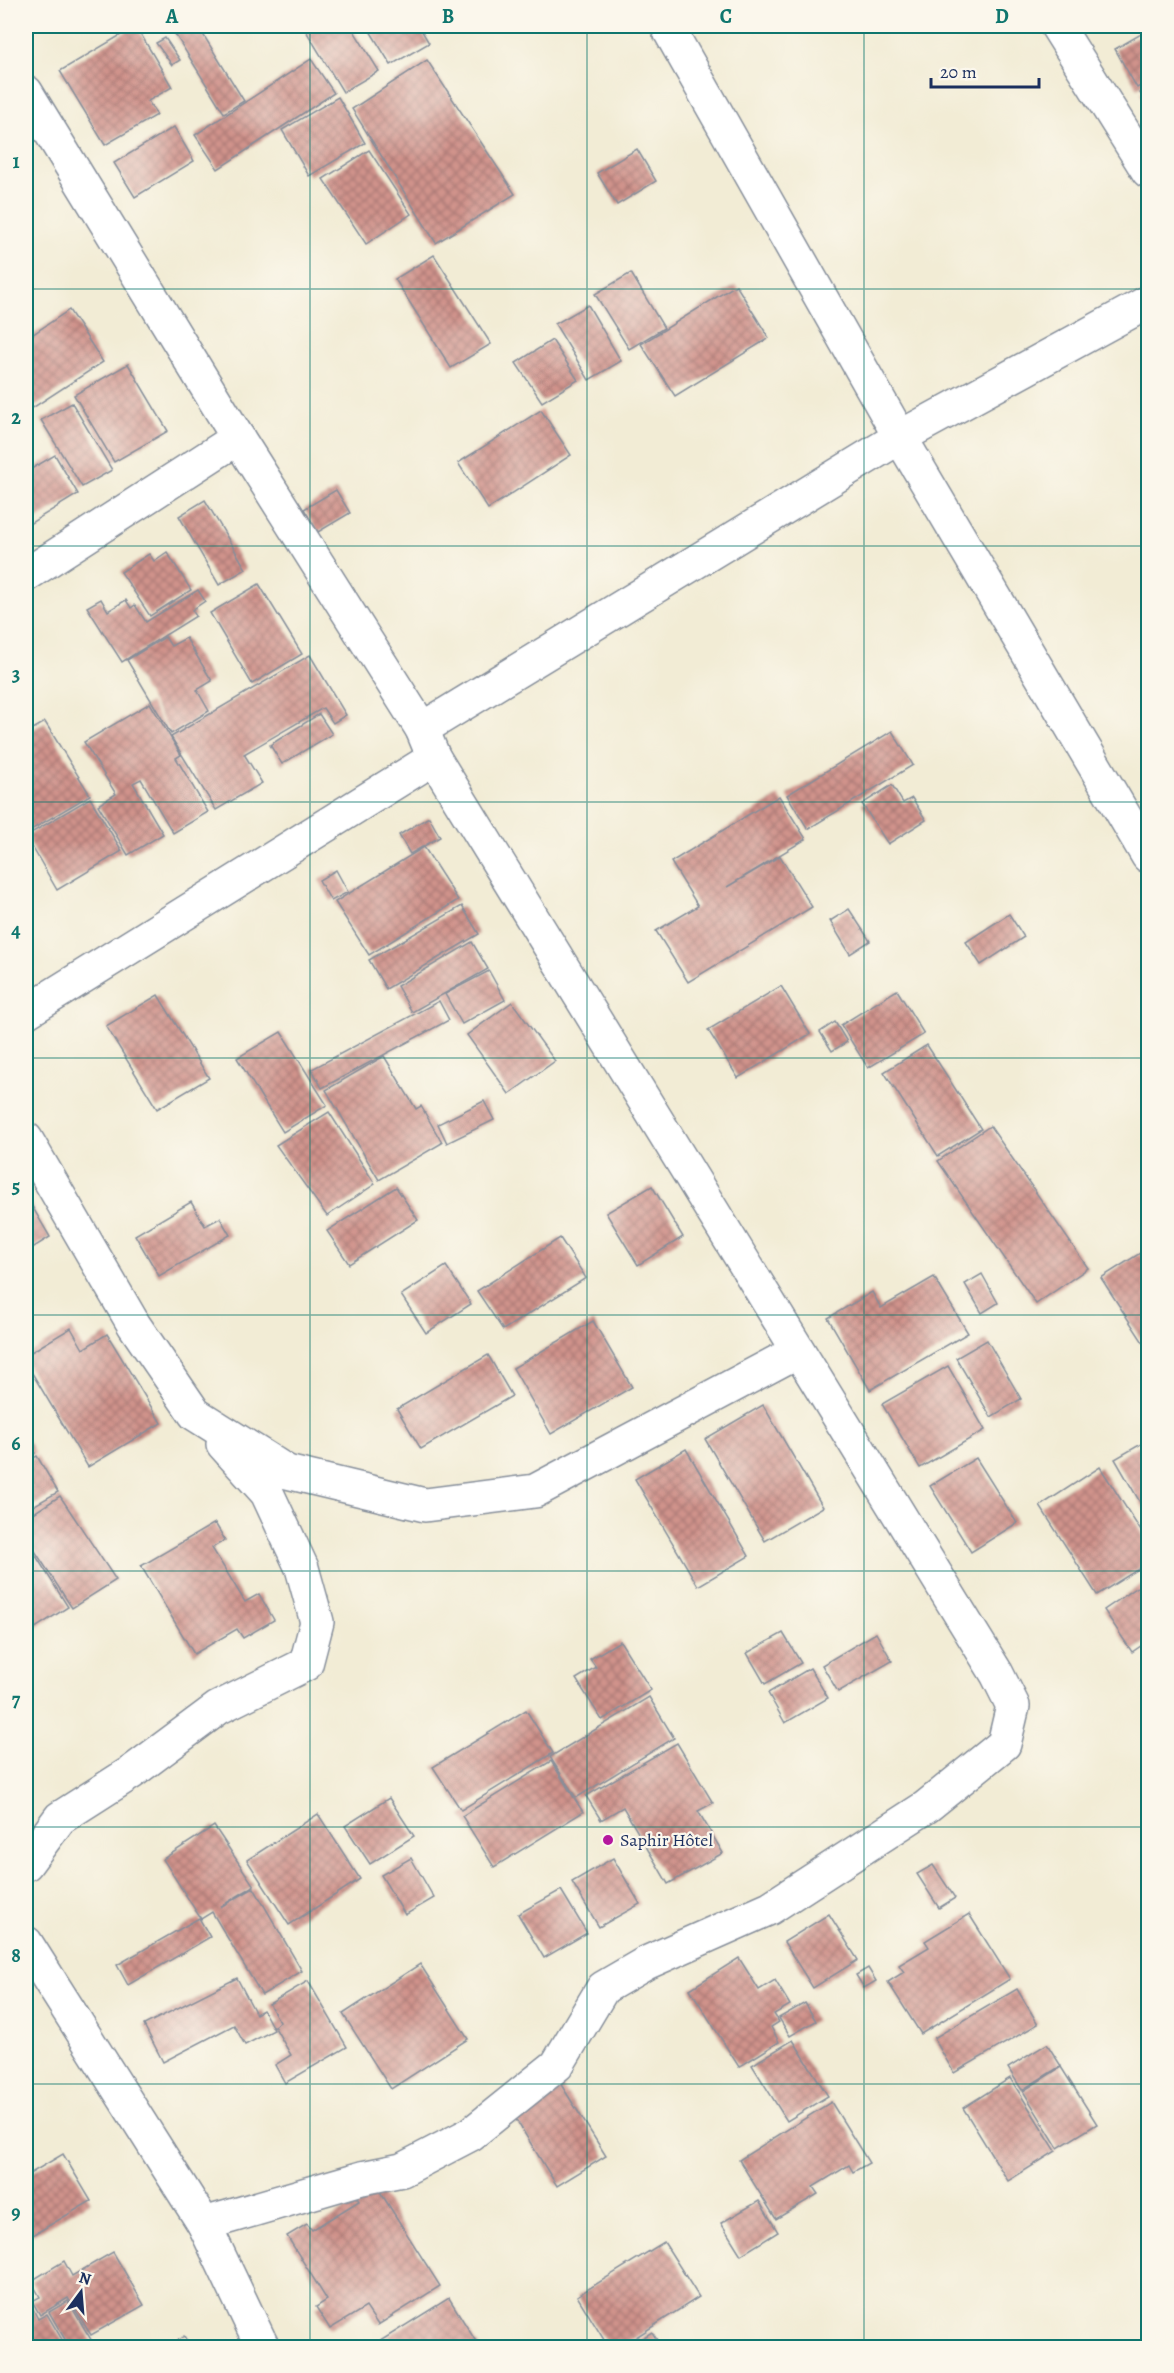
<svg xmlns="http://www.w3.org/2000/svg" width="1174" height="2373" viewBox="0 0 1174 2373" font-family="Alegreya,serif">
  <defs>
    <pattern id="building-cross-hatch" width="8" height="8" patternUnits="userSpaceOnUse" patternTransform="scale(1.5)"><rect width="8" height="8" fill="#d0938b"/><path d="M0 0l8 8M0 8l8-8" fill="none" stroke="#a87875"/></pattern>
  </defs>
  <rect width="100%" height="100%" fill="#fbf7ec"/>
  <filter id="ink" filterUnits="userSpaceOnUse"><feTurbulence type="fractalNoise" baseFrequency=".0167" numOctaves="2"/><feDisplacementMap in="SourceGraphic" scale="12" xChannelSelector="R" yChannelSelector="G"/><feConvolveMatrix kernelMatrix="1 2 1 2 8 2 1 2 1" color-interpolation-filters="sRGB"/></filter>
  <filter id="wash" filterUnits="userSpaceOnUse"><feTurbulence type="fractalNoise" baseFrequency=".008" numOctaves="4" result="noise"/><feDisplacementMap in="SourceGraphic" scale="24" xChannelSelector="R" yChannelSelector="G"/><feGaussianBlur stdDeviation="1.35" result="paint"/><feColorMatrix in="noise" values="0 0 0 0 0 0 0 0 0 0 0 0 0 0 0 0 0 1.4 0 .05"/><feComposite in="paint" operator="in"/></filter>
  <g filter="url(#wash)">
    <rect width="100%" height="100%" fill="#f2ecd5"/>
    <g id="blocks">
      <g fill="url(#building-cross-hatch)">
        <polygon points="136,26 172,87 148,101 157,115 105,145 60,71"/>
        <polygon points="170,26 198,26 244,101 224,113"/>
        <polygon points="303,26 351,26 379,71 343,92"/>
        <polygon points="367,26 419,26 429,43 391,65"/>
        <polygon points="1148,30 1148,82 1137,88 1115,49"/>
        <polygon points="165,38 180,60 172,65 156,43"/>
        <polygon points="311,59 334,93 218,169 195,135"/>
        <polygon points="427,60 515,194 436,243 352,109"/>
        <polygon points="1148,88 1148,106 1140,93"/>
        <polygon points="338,97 365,143 309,176 282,130"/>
        <polygon points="174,127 194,161 135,197 114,163"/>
        <polygon points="637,149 656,181 617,205 597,173"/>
        <polygon points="369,150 411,214 366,244 323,179"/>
        <polygon points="434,255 491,344 451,368 395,279"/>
        <polygon points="631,273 664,328 629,349 595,294"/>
        <polygon points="736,285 769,338 675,396 641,344"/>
        <polygon points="588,305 621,361 589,380 555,324"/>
        <polygon points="69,310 103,362 31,409 26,401 26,339"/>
        <polygon points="552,340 578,380 542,402 516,363"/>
        <polygon points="128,364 168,431 114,462 74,395"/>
        <polygon points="72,403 112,470 82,487 41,420"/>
        <polygon points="541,410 571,455 488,509 458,463"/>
        <polygon points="55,455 78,494 26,526 26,472"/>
        <polygon points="336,490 350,513 318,532 304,509"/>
        <polygon points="205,500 246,569 219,585 179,516"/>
        <polygon points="167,552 191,590 150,616 121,572 149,554 154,561"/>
        <polygon points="259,584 302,654 252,684 210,613"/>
        <polygon points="198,590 205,601 192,610 196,616 122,662 87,607 101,599 108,611 126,600 131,608 135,605 146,622"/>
        <polygon points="165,637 171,646 186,638 212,681 197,690 209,711 171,734 127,660"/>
        <polygon points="310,655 346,715 333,723 323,708 244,754 262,783 216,810 171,737"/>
        <polygon points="150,703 181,755 176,758 208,812 173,833 141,779 133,783 163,834 128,855 98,805 116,794 84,742"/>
        <polygon points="319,714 332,734 282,764 270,745"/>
        <polygon points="45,722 90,795 26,833 26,733"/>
        <polygon points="892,731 913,765 808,829 787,795"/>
        <polygon points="892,785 903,803 912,798 926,820 888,844 862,804"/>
        <polygon points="779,796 806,839 727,887 780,856 812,907 688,982 656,931 698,906 671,862"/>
        <polygon points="90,798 122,851 57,890 26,836"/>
        <polygon points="429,817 440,837 410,854 399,835"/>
        <polygon points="424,847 458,900 369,955 335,902"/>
        <polygon points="336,870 348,892 331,901 319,880"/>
        <polygon points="462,906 479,934 386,989 369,960"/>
        <polygon points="849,909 870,941 850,954 830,921"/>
        <polygon points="1009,914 1024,937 981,965 966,942"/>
        <polygon points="472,942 488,969 412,1012 397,986"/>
        <polygon points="489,971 505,1000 462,1024 445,994"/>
        <polygon points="781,986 810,1034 738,1078 708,1030"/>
        <polygon points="897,990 924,1034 868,1068 841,1025"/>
        <polygon points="158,995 209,1078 157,1109 106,1026"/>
        <polygon points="439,1001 449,1020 322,1088 312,1069"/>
        <polygon points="512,1002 555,1061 509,1094 467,1035"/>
        <polygon points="835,1022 847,1042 832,1051 820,1032"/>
        <polygon points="281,1032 327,1105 283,1132 237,1058"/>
        <polygon points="927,1045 981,1129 938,1156 884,1072"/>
        <polygon points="384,1056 416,1109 421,1106 442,1143 379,1180 326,1090"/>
        <polygon points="484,1101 494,1120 447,1143 438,1124"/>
        <polygon points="329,1112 375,1184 327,1216 276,1145"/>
        <polygon points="990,1126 1088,1268 1036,1304 938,1161"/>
        <polygon points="652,1186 683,1237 638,1265 606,1213"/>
        <polygon points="396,1187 418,1220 349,1264 327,1231"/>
        <polygon points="26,1196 50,1237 26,1252"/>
        <polygon points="191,1202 205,1226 220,1218 230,1235 159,1276 135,1235"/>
        <polygon points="560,1238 586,1278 503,1330 477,1291"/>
        <polygon points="1148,1248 1148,1350 1101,1278"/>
        <polygon points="446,1266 471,1304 426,1333 401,1295"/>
        <polygon points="982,1274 998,1303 982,1313 965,1284"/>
        <polygon points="934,1277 968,1333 870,1390 828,1318 872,1292 881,1308"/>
        <polygon points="593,1321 632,1387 551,1434 513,1368"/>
        <polygon points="71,1328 83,1349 107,1334 161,1423 88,1467 26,1363 26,1355"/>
        <polygon points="987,1340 1021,1399 991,1417 956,1358"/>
        <polygon points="488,1355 512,1396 421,1449 397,1409"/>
        <polygon points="948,1366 985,1430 920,1468 882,1404"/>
        <polygon points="763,1405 823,1507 765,1541 705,1439"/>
        <polygon points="26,1438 35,1453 26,1459"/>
        <polygon points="1148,1440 1148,1516 1115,1459"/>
        <polygon points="686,1449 749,1556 698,1586 635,1479"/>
        <polygon points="37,1456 58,1492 26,1510 26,1462"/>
        <polygon points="976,1458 1017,1523 971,1552 930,1486"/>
        <polygon points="1100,1467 1148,1542 1148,1563 1097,1595 1040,1506"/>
        <polygon points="60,1496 116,1580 72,1608 26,1537 26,1518"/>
        <polygon points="215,1523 225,1540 212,1548 245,1602 259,1594 274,1620 243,1638 237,1629 194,1654 141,1566"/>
        <polygon points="26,1540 68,1607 26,1634"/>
        <polygon points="1148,1580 1148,1641 1132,1652 1104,1610"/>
        <polygon points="783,1633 801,1663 765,1684 747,1653"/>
        <polygon points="876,1633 892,1661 838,1692 822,1665"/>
        <polygon points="620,1641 651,1690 602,1720 576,1679 596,1667 590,1659"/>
        <polygon points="810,1668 828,1698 785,1723 768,1693"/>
        <polygon points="649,1697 674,1738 576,1798 550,1757"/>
        <polygon points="526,1710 553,1753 461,1810 433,1767"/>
        <polygon points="677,1743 713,1803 698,1811 723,1853 668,1884 623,1807 601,1820 586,1796"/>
        <polygon points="551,1761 583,1812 494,1867 462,1816"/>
        <polygon points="389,1798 414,1836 370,1864 345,1826"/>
        <polygon points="318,1814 360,1879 289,1925 247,1860"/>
        <polygon points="214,1826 254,1886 220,1907 254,1888 302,1971 262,1995 212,1912 201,1919 163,1859"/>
        <polygon points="411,1858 434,1898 405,1915 381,1875"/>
        <polygon points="613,1858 640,1904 599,1927 572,1882"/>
        <polygon points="933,1865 955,1898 939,1908 917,1874"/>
        <polygon points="561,1890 587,1933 544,1958 518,1914"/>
        <polygon points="829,1914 858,1960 813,1988 784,1942"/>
        <polygon points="969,1914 1010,1979 921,2034 888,1982 904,1972 899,1965 929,1947 925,1941"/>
        <polygon points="199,1918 210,1937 128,1985 117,1965"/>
        <polygon points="739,1958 759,1990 775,1980 790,2005 774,2014 779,2022 771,2027 779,2042 739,2067 690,1989"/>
        <polygon points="420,1964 468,2039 391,2089 343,2014"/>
        <polygon points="868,1968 876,1981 864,1988 856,1975"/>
        <polygon points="237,1978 256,2014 263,2010 274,2030 245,2045 234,2025 163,2062 144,2025"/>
        <polygon points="308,1981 347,2047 285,2083 275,2065 291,2055 274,2026 280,2022 269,2004"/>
        <polygon points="1017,1989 1038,2024 954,2073 934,2038"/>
        <polygon points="805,2003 816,2021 790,2036 779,2018"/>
        <polygon points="793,2040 828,2096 787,2121 752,2065"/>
        <polygon points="1047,2044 1061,2066 1022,2090 1008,2068"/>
        <polygon points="1061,2067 1097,2124 1058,2148 1023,2091"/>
        <polygon points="1010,2078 1056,2151 1008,2181 963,2108"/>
        <polygon points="560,2083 606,2156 557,2186 512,2113"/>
        <polygon points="831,2102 869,2163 853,2172 849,2165 813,2187 818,2194 776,2219 739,2160"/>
        <polygon points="63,2154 91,2201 33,2235 26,2223 26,2176"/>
        <polygon points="372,2179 440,2286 378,2325 366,2307 330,2329 316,2307 327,2300 287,2236 307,2224 312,2230 359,2201 353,2191"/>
        <polygon points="759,2201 778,2232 741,2255 721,2223"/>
        <polygon points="664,2242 699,2297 619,2348 609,2348 577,2296"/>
        <polygon points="113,2252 144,2305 91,2335 68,2298 40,2315 32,2301 40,2297 31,2281 64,2261 72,2276"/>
        <polygon points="449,2298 480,2348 369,2348"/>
        <polygon points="68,2301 96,2348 70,2348 49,2312"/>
        <polygon points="32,2307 38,2319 47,2314 67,2348 26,2348 26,2311"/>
        <polygon points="652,2332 662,2348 626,2348"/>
        <polygon points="184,2336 191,2348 166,2348"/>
      </g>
    </g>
  </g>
  <g filter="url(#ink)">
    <use href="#blocks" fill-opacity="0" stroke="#868e9a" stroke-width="1.5"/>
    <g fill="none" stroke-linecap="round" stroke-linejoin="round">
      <g stroke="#868e9a" stroke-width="36">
        <g id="minor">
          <polyline points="667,26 900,437 1148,856"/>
          <polyline points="1057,26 1148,171"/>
          <polyline points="26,92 238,438 422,729 434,758 997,1674 1013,1706 1004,1744 926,1807 770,1908 646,1963 603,1988 557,2065 471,2134 402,2170 362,2178 204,2224"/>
          <polyline points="26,575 238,438"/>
          <polyline points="422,729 900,437 1148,302"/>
          <polyline points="26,1012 434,758"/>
          <polyline points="26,1139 134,1325 195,1414 287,1472 425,1505 535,1491 798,1351"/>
          <polyline points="26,1864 60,1818 132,1772 218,1708 306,1664 317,1622 302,1568 267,1493 223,1444"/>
          <polyline points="26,1943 204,2224 263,2348"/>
        </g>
      </g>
      <use href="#minor" stroke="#fff" stroke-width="33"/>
    </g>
  </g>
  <path fill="none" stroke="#0f766e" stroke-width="1.5" stroke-opacity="0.55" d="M 310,26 L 310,2348M 587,26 L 587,2348M 864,26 L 864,2348M 26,289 L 1148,289M 26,546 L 1148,546M 26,802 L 1148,802M 26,1058 L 1148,1058M 26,1315 L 1148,1315M 26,1571 L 1148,1571M 26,1827 L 1148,1827M 26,2084 L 1148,2084"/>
  <circle fill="#b5179e" stroke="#fbf7ec" stroke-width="2" cx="608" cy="1840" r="6"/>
  <g text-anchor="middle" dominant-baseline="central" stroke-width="4.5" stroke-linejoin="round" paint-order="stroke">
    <g font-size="18" fill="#1b2f5e" stroke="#fbf7ec" text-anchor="start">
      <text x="620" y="1840">Saphir Hôtel</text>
    </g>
  </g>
  <rect width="1174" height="2373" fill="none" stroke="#fbf7ec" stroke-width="66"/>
  <g transform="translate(81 2292) rotate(16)" stroke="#fbf7ec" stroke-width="4.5" paint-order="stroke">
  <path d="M0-4.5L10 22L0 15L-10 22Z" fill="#1b2f5e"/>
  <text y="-9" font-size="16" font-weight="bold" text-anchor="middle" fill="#1b2f5e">N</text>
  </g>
  <path d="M931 78v9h108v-9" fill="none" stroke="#1b2f5e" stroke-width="3"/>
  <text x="940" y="78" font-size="18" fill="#1b2f5e" stroke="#fbf7ec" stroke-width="4.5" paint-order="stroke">20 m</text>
  <rect x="33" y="33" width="1108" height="2307" fill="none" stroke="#0f766e" stroke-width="2"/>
  <g font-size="20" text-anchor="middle" font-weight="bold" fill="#0f766e">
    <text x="172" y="23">A</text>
    <text x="448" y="23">B</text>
    <text x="726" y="23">C</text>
    <text x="1002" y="23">D</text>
    <text x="16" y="168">1</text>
    <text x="16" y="424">2</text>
    <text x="16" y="681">3</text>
    <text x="16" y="937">4</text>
    <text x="16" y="1193">5</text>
    <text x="16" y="1450">6</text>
    <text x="16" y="1706">7</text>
    <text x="16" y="1962">8</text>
    <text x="16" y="2219">9</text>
  </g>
</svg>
